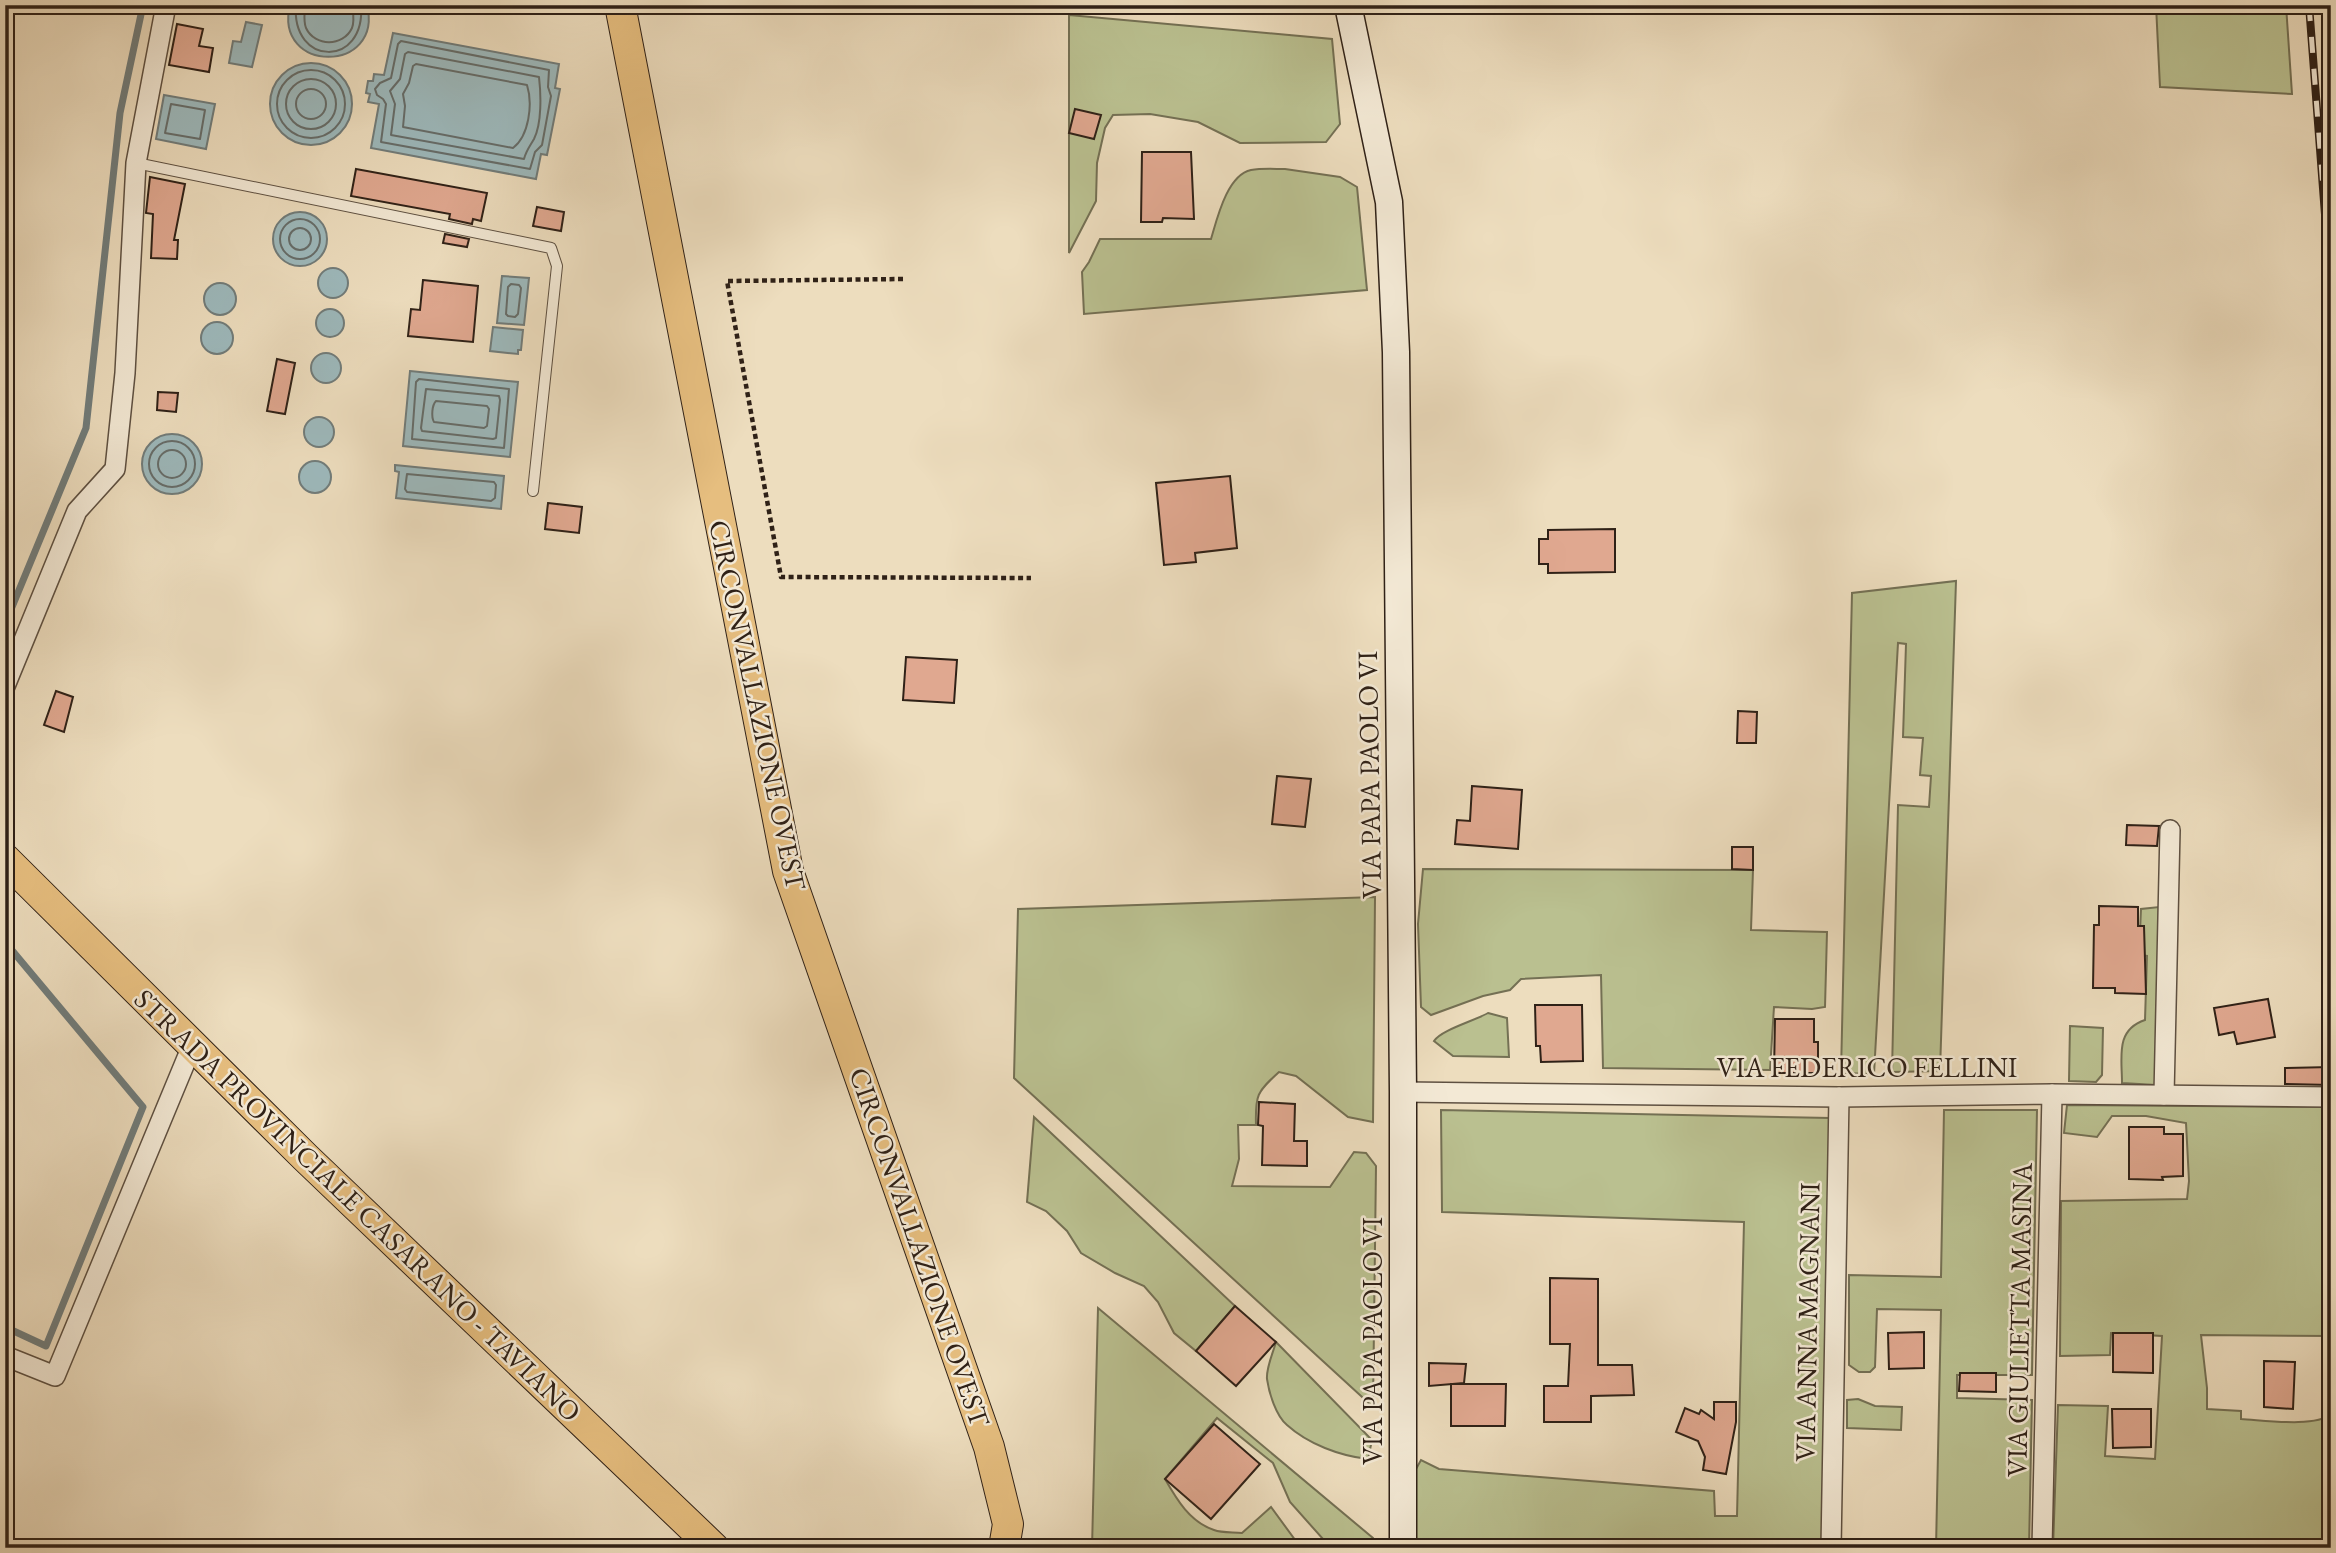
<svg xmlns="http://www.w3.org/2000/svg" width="2336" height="1553" viewBox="0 0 2336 1553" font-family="'EB Garamond',serif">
  <rect width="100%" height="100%" fill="#edddbe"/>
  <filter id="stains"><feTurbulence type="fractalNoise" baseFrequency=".00286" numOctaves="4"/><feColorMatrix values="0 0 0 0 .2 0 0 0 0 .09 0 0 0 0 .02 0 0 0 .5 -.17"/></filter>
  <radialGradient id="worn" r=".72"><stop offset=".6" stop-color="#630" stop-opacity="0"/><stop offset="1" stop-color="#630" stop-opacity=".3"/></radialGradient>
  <g fill="#bac090" stroke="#747054" stroke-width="2">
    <polygon points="2156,5 2286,5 2292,94 2160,87"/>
    <polygon points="1069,15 1332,39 1340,124 1326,142 1240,143 1198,122 1150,114 1113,115 1105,128 1097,163 1096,201 1069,253"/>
    <path d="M 1285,169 L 1340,177 L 1357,187 L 1367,290 L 1084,314 L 1082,272 L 1089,262 L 1100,239 L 1211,239 C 1217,219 1227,175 1251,170 C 1262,168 1274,169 1285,169 Z"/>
    <polygon points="1956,581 1940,1071 1892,1072 1898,805 1929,807 1931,776 1920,775 1923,738 1903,737 1906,644 1898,643 1874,1074 1841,1073 1852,593"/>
    <polygon points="1423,869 1753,870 1751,930 1827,932 1825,1007 1812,1009 1774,1007 1770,1070 1603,1068 1601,975 1521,979 1510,990 1483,996 1431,1015 1421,1007 1418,924"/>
    <path d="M 1375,897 L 1373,1122 L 1348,1117 L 1296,1076 L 1279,1072 C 1257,1092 1255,1095 1256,1125 L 1238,1125 L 1239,1159 L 1232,1186 L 1330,1187 L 1354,1152 L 1366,1153 L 1376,1166 L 1373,1407 L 1014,1078 L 1018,909 Z"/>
    <path d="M 2159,907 L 2156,1085 L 2122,1083 C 2122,1057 2115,1030 2145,1020 L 2147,956 L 2139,955 L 2141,909 Z"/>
    <path d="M 1488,1013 L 1507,1018 L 1509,1057 L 1453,1056 L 1434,1041 C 1441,1030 1474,1021 1488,1013 Z"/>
    <polygon points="2070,1026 2103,1028 2102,1075 2096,1082 2069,1081"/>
    <path d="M 2067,1105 L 2331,1107 L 2331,1336 L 2201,1335 L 2207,1388 L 2207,1409 L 2241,1411 L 2241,1419 C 2263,1420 2315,1428 2331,1414 L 2331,1539 L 2251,1548 L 2053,1548 L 2058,1405 L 2108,1406 L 2105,1456 L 2155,1459 L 2162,1336 L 2111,1333 L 2110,1355 L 2060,1356 L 2061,1201 L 2187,1199 L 2189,1181 L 2186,1123 L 2146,1116 L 2112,1116 L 2097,1137 L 2064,1133 Z"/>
    <polygon points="1441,1110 1830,1118 1823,1543 1739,1541 1738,1548 1416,1548 1416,1469 1421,1460 1439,1469 1714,1491 1715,1516 1737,1516 1744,1222 1442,1212"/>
    <polygon points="1944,1110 2037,1110 2032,1375 1957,1375 1957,1398 2032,1400 2029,1548 1936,1548 1941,1310 1877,1309 1875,1367 1870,1372 1859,1372 1849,1365 1849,1275 1941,1277"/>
    <polygon points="1034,1117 1235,1306 1196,1351 1174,1333 1158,1302 1144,1286 1115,1273 1081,1253 1067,1231 1046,1211 1027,1202"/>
    <path d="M 1098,1308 L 1373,1538 L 1373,1548 L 1331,1548 L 1290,1502 L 1273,1463 L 1217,1418 L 1165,1479 C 1177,1500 1190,1522 1214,1530 C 1222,1533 1233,1532 1242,1533 L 1271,1507 L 1301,1548 L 1092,1548 Z"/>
    <path d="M 1276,1342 L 1372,1440 L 1368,1459 C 1340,1456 1308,1444 1287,1425 C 1276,1416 1269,1393 1267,1379 C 1266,1368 1273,1353 1276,1342 Z"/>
    <polygon points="1858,1399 1875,1406 1902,1407 1901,1430 1847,1428 1847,1400"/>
  </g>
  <g fill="#9db9bc" stroke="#717c7a" stroke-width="2">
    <path d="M 290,5 L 367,5 C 384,74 273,74 290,5 Z"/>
    <polygon points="246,22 262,25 252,67 229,63 233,41 241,42"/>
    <polygon points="393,33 559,64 555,88 560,89 547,155 541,154 536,179 371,148 379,104 368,102 370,94 366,93 368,81 373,81 374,74 384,75"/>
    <circle cx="311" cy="104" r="41"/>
    <polygon points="164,95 215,104 206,149 156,139"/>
    <circle cx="300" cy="239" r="27"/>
    <circle cx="333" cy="283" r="15"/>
    <polygon points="502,276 529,278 524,325 497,323"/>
    <circle cx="220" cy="299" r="16"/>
    <circle cx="330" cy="323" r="14"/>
    <circle cx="217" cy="338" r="16"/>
    <polygon points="493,327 523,330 521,350 518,350 518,354 490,351"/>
    <circle cx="326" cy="368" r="15"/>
    <polygon points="410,371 518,382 510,457 403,446"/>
    <circle cx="319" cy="432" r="15"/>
    <circle cx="172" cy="464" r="30"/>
    <circle cx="315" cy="477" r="16"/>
    <polygon points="395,465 504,476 501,509 396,498 399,472 395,471"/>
  </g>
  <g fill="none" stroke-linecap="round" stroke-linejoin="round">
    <g stroke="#666d6a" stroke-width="2">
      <path d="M 296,5 C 291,67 366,68 361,5"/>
      <path d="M 305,5 C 305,13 303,20 306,28 C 315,47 343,47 352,28 C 355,20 353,13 352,5"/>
      <polygon points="401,41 549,70 548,87 551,96 542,145 535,152 530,169 381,142 386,104 383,99 377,95 375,89 380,83 391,78 398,44"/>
      <path d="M 408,52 L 539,77 C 541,94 542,123 534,139 C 530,146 526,151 524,159 L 391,135 L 395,104 L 390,91 L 400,79 L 405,54 Z"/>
      <path d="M 416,64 L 527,85 C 533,104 529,136 513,148 L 403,127 L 405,106 L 403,94 L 409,83 L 413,66 Z"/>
      <circle cx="311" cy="104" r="34"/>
      <circle cx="311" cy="104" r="25"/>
      <circle cx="311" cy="104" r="15"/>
      <polygon points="171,104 205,110 200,139 165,133"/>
      <circle cx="300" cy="239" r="20"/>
      <circle cx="300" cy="239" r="11"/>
      <polygon points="511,284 519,285 521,288 518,314 515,317 508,316 506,314 508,287"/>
      <polygon points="419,379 509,389 504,448 412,439 416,382"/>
      <polygon points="426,389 499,396 500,400 496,438 493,439 422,431 421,428"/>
      <path d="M 436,401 L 487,406 L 489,409 L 487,426 L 484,428 L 434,422 C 431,417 432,405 436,401 Z"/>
      <circle cx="172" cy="464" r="23"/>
      <circle cx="172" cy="464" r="14"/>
      <polygon points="407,474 494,482 496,485 495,498 491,501 407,492 405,489"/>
    </g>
    <g stroke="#717c7a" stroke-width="7">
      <polyline points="5,624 86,428 120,113 143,5"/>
      <polyline points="5,942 143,1107 46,1346 5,1327"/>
    </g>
  </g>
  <g fill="#e0a890" stroke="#2f2117" stroke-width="2">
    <polygon points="177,24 203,29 199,46 213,48 209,72 169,65"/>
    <polygon points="1075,109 1101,115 1094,139 1069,133"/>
    <polygon points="1142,152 1191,152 1194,219 1163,218 1162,222 1141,222"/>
    <polygon points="356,169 487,193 481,221 473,219 472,224 449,219 450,214 351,196"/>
    <polygon points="150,177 185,184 174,240 178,240 177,259 151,258 153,214 146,213"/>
    <polygon points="537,207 564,212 561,231 533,226"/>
    <polygon points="445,234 469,239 467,247 443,243"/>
    <polygon points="423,280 478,286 473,342 408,336 411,309 420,310"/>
    <polygon points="277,359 295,363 285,414 267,411"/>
    <polygon points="158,392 178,393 176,412 157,410"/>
    <polygon points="1230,476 1237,548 1195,553 1196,562 1164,565 1156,483"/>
    <polygon points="548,503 582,507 579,533 545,529"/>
    <polygon points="1615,529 1615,572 1548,573 1548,564 1539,564 1539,539 1548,539 1548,530"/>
    <polygon points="906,657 957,660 954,703 903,700"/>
    <polygon points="56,691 73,697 64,732 44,725"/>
    <polygon points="1738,711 1757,712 1756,743 1737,743"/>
    <polygon points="1277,776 1311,779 1305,827 1272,824"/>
    <polygon points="1472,786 1522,790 1518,849 1455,844 1457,820 1470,821"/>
    <polygon points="2127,825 2159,826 2157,846 2126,845"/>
    <polygon points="1732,847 1753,847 1753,870 1732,869"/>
    <polygon points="2099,906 2138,907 2138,926 2144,926 2146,994 2115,993 2115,988 2093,988 2094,925 2099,925"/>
    <polygon points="2268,999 2275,1037 2237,1044 2234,1032 2219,1035 2214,1008"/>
    <polygon points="1535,1005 1582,1005 1583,1061 1541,1062 1540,1046 1536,1046"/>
    <polygon points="1775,1019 1814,1019 1814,1042 1818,1042 1818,1073 1774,1073"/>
    <polygon points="2331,1067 2331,1085 2285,1084 2285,1068"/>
    <polygon points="1259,1102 1295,1104 1294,1141 1307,1141 1307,1166 1262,1165 1263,1126 1258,1125"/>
    <polygon points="2129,1127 2164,1127 2164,1134 2183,1134 2183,1176 2162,1177 2163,1180 2129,1179"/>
    <polygon points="1550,1278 1598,1279 1598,1365 1632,1365 1634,1395 1591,1396 1591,1422 1544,1422 1544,1386 1568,1386 1570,1344 1550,1344"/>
    <polygon points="1235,1306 1276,1342 1236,1386 1196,1351"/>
    <polygon points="1924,1332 1924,1368 1889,1369 1888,1333"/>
    <polygon points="2113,1333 2153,1333 2153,1373 2113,1372"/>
    <polygon points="2264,1361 2295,1362 2293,1409 2264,1407"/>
    <polygon points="1429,1363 1466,1364 1464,1383 1429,1386"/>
    <polygon points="1960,1373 1996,1373 1996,1392 1959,1391"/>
    <polygon points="1451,1384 1506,1384 1505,1426 1451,1426"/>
    <polygon points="1714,1402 1736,1402 1736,1422 1726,1474 1703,1470 1705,1457 1698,1441 1676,1432 1685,1408 1699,1414 1701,1410 1714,1419"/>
    <polygon points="2112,1409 2151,1409 2151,1447 2113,1448"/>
    <polygon points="1214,1424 1260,1464 1211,1519 1165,1479"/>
  </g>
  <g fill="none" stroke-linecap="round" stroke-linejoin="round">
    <g stroke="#5e5041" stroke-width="12">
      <polyline id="lane" points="136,163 551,248 557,266 533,491"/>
    </g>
    <g stroke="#5e5041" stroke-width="22">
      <g id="street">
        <polyline points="5,686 77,511 115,469 125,373 136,163 166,5"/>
        <polyline points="1403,1092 1839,1097 2052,1094 2331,1097"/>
        <polyline points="2164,1095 2170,830"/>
        <polyline points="5,1356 55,1376 192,1046"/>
        <polyline points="1831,1548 1839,1097"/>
        <polyline points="2042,1548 2052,1094"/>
      </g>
    </g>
    <g stroke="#2f2117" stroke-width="29">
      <polyline id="secondary" points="1348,5 1389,202 1396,352 1403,1092 1403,1548"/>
    </g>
    <g stroke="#2f2117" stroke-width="32">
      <g id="primary">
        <polyline points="620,5 788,871 989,1447 1008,1524 1004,1548"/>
        <polyline points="5,859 305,1157 714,1548"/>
      </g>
    </g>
    <polyline stroke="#2f2117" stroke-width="4.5" stroke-dasharray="5 3.5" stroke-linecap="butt" points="903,279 727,281 781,577 1031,578"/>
    <use href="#lane" stroke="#f3e9d5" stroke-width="10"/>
    <use href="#street" stroke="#f3e9d5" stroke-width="19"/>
    <use href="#secondary" stroke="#f3e9d5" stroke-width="26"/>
    <use href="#primary" stroke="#e6be7f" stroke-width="30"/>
    <g stroke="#2f2117" stroke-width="8">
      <polyline id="rail" points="2309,5 2331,293"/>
    </g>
    <use href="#rail" stroke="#f3e9d5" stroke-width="5" stroke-dasharray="16" stroke-linecap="butt"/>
  </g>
  <g text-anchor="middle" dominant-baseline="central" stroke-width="5" stroke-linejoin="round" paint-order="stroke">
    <g font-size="28" fill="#2f2117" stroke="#f3e9d5">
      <text transform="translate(758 705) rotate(78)">CIRCONVALLAZIONE OVEST</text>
      <text transform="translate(1369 775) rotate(-91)">VIA PAPA PAOLO VI</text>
      <text x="1867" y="1067">VIA FEDERICO FELLINI</text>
      <text transform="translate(358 1205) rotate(44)">STRADA PROVINCIALE CASARANO - TAVIANO</text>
      <text transform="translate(920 1247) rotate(71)">CIRCONVALLAZIONE OVEST</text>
      <text transform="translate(2019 1320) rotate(-89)">VIA GIULIETTA MASINA</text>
      <text transform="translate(1807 1322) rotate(-89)">VIA ANNA MAGNANI</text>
      <text transform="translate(1372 1341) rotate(-90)">VIA PAPA PAOLO VI</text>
    </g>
  </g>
  <rect width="2336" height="1553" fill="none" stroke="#edddbe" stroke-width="28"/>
  <rect x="7" y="7" width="2322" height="1539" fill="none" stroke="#2f2117" stroke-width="3.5"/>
  <rect x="14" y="14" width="2308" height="1525" fill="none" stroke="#2f2117" stroke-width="2"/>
  <rect width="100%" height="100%" filter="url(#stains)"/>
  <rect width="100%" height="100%" fill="url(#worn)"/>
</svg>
